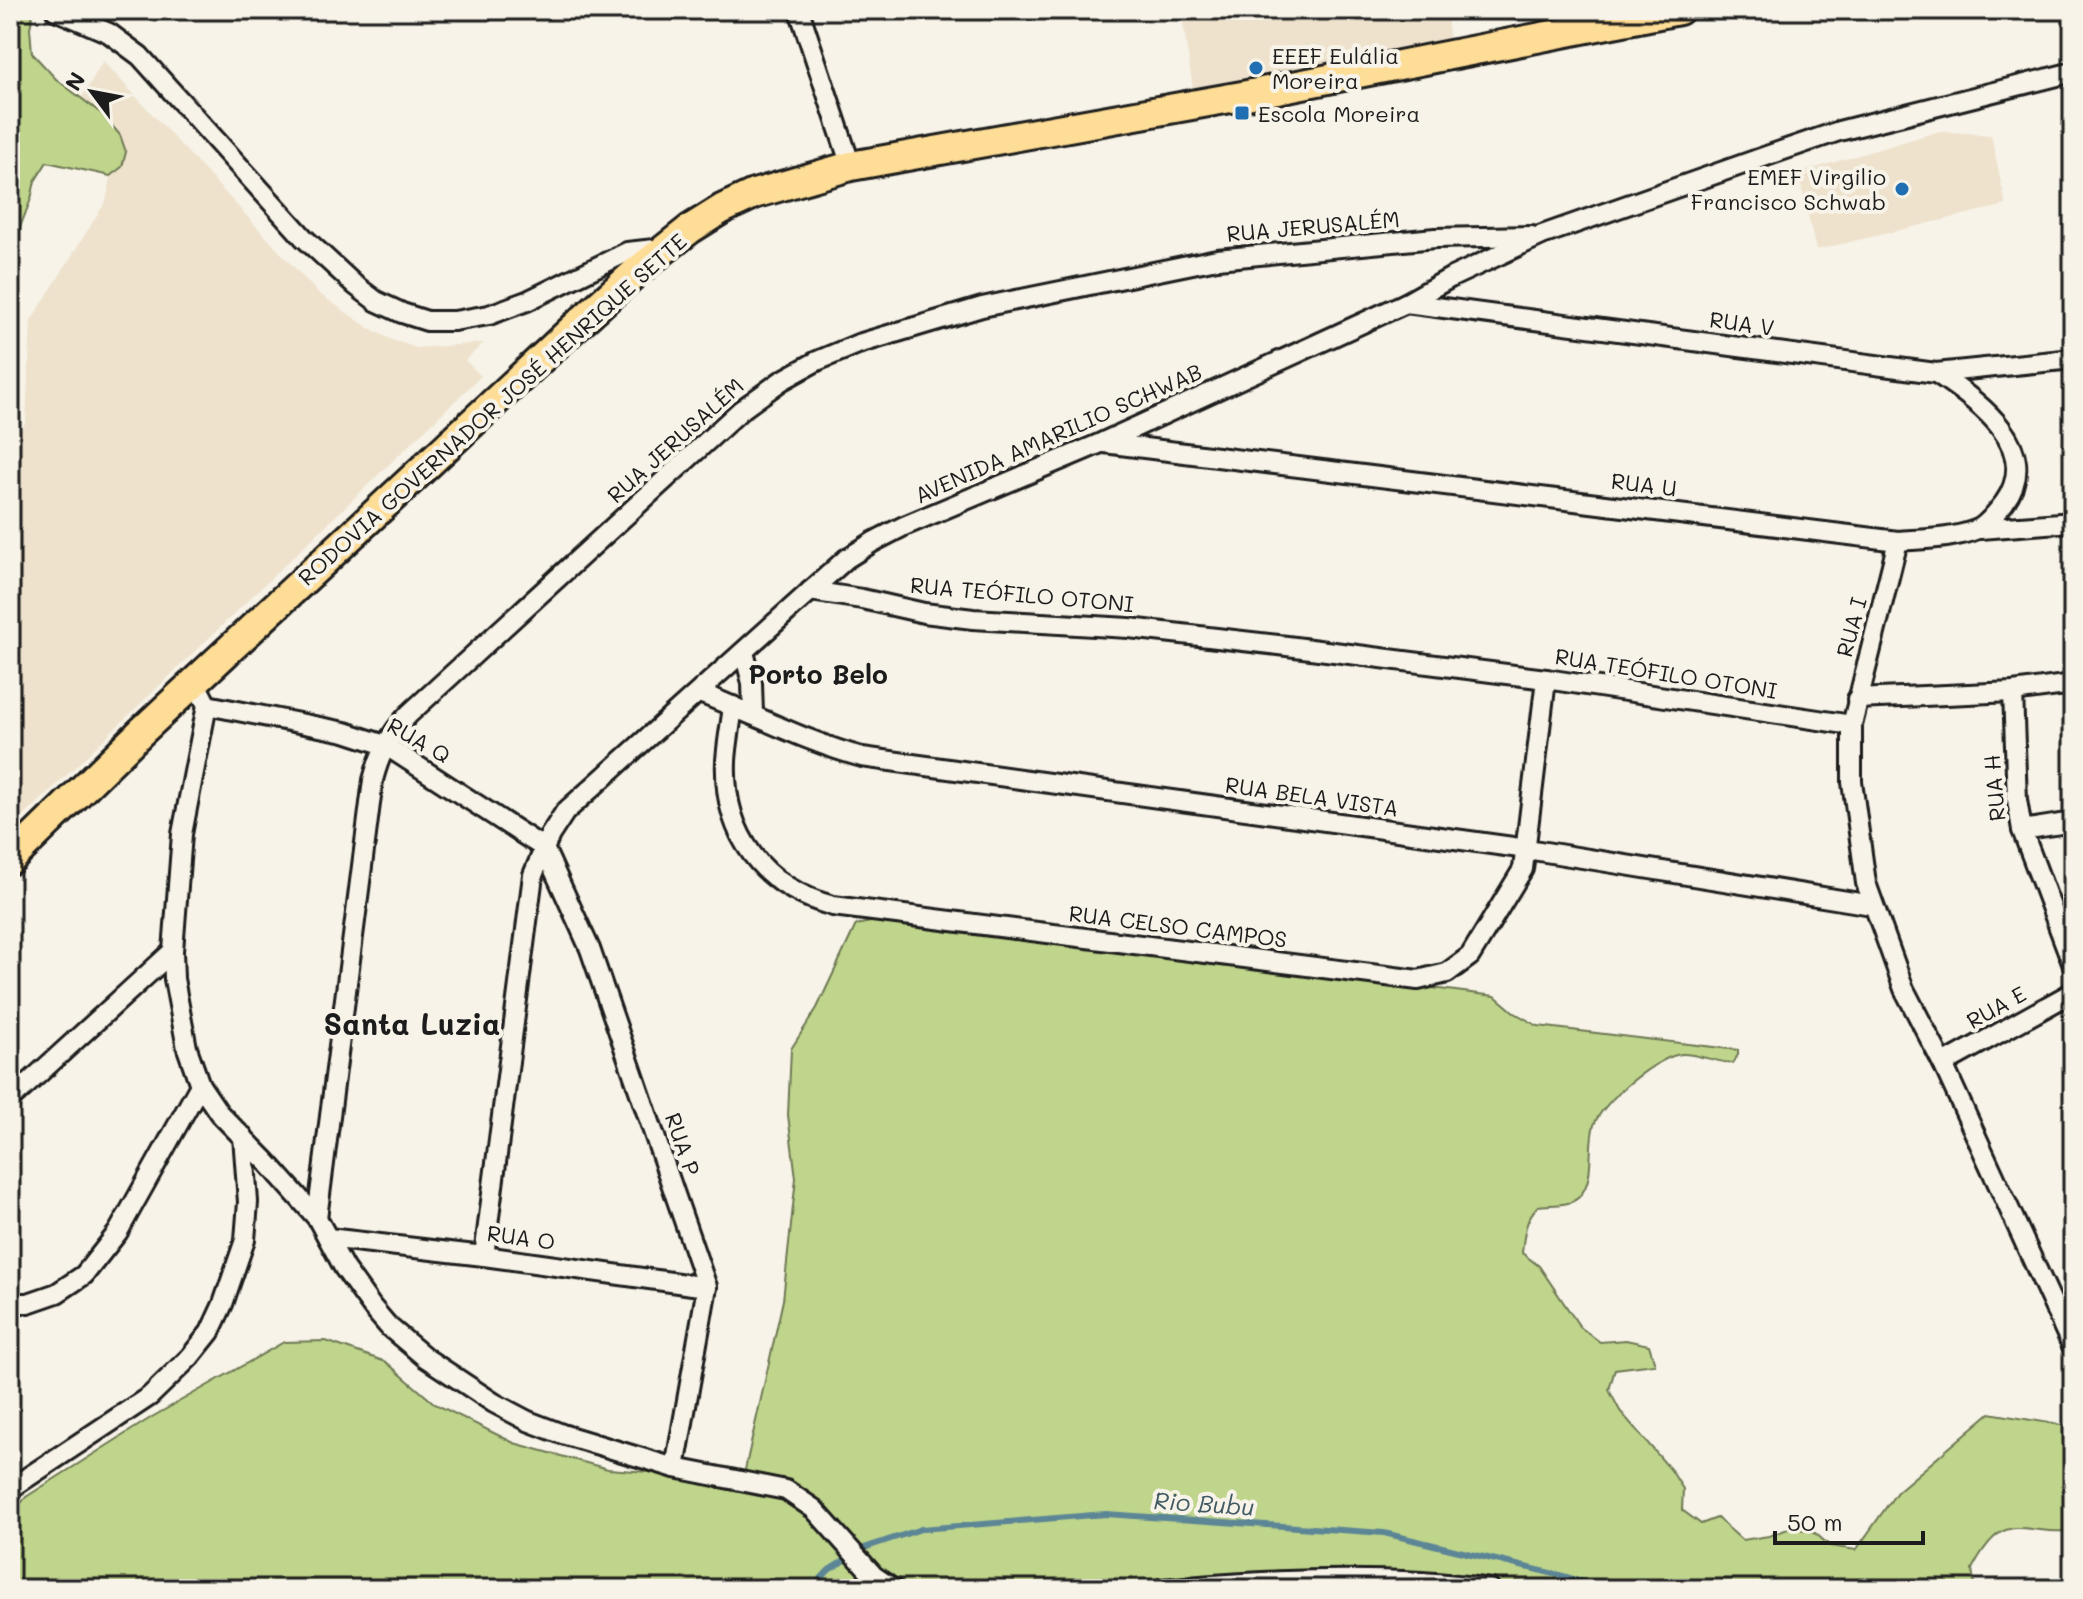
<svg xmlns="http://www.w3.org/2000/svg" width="2083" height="1599" viewBox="0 0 2083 1599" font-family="Mali,sans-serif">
  <rect width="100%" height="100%" fill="#f7f3e8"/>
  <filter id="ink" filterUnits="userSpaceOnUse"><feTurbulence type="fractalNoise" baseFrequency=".0125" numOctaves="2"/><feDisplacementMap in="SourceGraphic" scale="16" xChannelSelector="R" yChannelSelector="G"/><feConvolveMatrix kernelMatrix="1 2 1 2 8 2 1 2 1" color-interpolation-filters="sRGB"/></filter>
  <g filter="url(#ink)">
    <g fill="#eee2cd">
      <polygon points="1181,10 1446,10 1451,48 1193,89"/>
      <polygon points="103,61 318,293 366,326 392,340 417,348 484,343 465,360 481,376 21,819 10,805 10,446 26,422 31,321 106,201 110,183 107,158 75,109"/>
      <polygon points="1940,131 1991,135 2006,205 1816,250 1798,173"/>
    </g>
    <g fill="#bfd58b" stroke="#6e7854" stroke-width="2">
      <polygon points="10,10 33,13 30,28 32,53 56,79 102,114 120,135 126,152 122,167 110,176 47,162 35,181 31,199 10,253"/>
      <path d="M 885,919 L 1495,996 L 1515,1013 L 1538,1026 L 1738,1050 L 1738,1055 L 1732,1063 C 1716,1062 1697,1054 1683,1054 C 1659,1054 1601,1103 1594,1125 C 1587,1147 1596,1179 1579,1197 C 1569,1207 1551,1204 1538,1206 C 1525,1219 1524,1235 1522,1253 L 1539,1266 L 1580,1327 L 1600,1342 L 1626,1340 L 1649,1345 L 1655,1364 L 1615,1369 L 1609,1390 L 1620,1411 L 1671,1470 L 1683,1489 L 1682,1510 L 1701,1524 L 1717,1518 L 1742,1540 L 1769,1536 L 1793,1527 L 1815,1533 L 1830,1546 L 1856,1550 L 1897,1492 L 1990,1413 L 2073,1427 L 2073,1531 C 2018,1535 2005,1507 1972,1569 L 1975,1589 L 10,1589 L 10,1517 L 26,1497 L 152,1417 L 284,1342 L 326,1341 L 386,1362 L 435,1404 L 514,1443 L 608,1469 L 743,1479 L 783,1300 L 796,1178 L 788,1115 L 791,1049 L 817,1008 L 856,925 Z"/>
    </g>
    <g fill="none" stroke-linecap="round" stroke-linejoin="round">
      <polyline stroke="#5c8696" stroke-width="6" points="811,1589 829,1570 864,1548 921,1529 1106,1514 1384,1533 1567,1577 1605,1589"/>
      <g stroke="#1c1c1c" stroke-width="24">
        <g id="minor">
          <polyline points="55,10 109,33 140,56 304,238 355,285 376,301 402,313 427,321 454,321 489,315 527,301 627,252 664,248"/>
          <polyline points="799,10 851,166"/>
          <polyline points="1406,303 1936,373 2073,359"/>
          <path d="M 1104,443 L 1898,541 C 1923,539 1954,539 1978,529 C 1987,525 1997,512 2004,503 C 2044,448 1977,400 1936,373"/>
          <polyline points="1980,529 2073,522"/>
          <polyline points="1898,541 1852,725 1852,782 1866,883 1904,989 1943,1064 2073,1348"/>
          <polyline points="810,591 862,599 924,613 973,619 1129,628 1287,646 1546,679 1852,725"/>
          <polyline points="744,652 752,683 753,714"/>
          <polyline points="195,682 207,705 182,834 173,951 174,979 187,1048 200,1085 219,1113 267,1162 317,1218 344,1268 372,1307 389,1327 426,1358 494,1403 528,1421 562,1434 675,1468 786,1490 814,1509 874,1576 893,1589"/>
          <polyline points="2013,692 2017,800 2022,830 2073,965"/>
          <path d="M 700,693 C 754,714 806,742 862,757 L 1527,849 L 1872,905"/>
          <polyline points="1857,699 2013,692 2073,684"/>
          <polyline points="207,705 345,732 385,745 544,848 590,949 707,1287 675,1468"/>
          <path d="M 733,706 C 731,724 727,743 726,761 C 723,835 763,887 833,906 L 1418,980 L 1447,973 L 1470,956 L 1523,869 L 1546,679"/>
          <polyline points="2022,830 2073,822"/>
          <polyline points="1943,1064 2073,992"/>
          <polyline points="10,1100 173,951"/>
          <path d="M 317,1218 L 373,780 C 380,753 390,734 409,714 L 741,410 L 781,381 L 817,361 L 858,344 L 982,307 L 1217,259 L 1435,238 L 1532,236"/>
          <polyline points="328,1238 484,1256 707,1287"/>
          <polyline points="484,1256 533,875 550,835 565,812 846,559 873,542 904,526 1101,443 1406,303 1452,277 1542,235 1772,154 1839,131 2073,72"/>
          <polyline points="10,1303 28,1303 57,1293 84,1275 118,1232 200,1085"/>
          <polyline points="10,1489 150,1396 190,1357 210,1332 223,1304 245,1240 248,1202 243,1136"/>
          <path d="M 1161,1589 C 1270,1580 1382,1574 1490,1589"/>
        </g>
      </g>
      <g stroke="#1c1c1c" stroke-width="34">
        <polyline id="primary" points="10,860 142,731 576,326 637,271 690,229 722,209 754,194 851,166 1242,96 1679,10"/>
      </g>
      <use href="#minor" stroke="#f7f3e8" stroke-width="18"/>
      <use href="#primary" stroke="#fedd96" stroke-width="28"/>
    </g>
  </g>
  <g fill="#1f6fb2" stroke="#f7f3e8" stroke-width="3">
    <circle cx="1256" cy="68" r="8"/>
    <rect x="1234" y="105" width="16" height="16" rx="4"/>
    <circle cx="1902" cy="189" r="8"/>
  </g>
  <g text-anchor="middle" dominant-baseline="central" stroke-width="8" stroke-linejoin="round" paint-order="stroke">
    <g font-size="22" fill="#1c1c1c" stroke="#f7f3e8" text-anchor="start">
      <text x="1272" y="55">EEEF Eulália<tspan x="1272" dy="25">Moreira</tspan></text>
      <text x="1258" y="113">Escola Moreira</text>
      <text x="1886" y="176" text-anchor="end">EMEF Virgilio<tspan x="1886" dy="25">Francisco Schwab</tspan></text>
    </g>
    <g font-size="22" fill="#1c1c1c" stroke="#f7f3e8">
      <text transform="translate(1313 226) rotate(-5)">RUA JERUSALÉM</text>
      <text transform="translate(1742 323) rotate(8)">RUA V</text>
      <text transform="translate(492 409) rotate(-42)">RODOVIA GOVERNADOR JOSÉ HENRIQUE SETTE</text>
      <text transform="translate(1058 433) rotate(-24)">AVENIDA AMARILIO SCHWAB</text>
      <text transform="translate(675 440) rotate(-42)">RUA JERUSALÉM</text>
      <text transform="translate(1644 484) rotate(7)">RUA U</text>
      <text transform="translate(1022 594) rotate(5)">RUA TEÓFILO OTONI</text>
      <text transform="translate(1851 627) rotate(-75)">RUA I</text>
      <text transform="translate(1666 673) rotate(9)">RUA TEÓFILO OTONI</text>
      <text transform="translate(419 740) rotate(30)">RUA Q</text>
      <text transform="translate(1994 788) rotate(-95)">RUA H</text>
      <text transform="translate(1312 796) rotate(8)">RUA BELA VISTA</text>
      <text transform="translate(1178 926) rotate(7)">RUA CELSO CAMPOS</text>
      <text transform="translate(1996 1007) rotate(-29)">RUA E</text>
      <text transform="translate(683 1144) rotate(71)">RUA P</text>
      <text transform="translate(521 1237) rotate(8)">RUA O</text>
    </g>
    <g font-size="24" font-style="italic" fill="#415a63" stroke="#f7f3e8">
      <text transform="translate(1204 1503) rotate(4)">Rio Bubu</text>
    </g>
    <g font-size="26" font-weight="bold" fill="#1c1c1c" stroke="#f7f3e8">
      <text x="818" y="674">Porto Belo</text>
    </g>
    <g font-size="30" font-weight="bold" fill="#1c1c1c" stroke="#f7f3e8">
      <text x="412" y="1023">Santa Luzia</text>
    </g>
  </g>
  <rect width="2083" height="1599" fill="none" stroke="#f7f3e8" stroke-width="40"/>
  <rect x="20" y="20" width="2043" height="1559" fill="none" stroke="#1c1c1c" stroke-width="3" filter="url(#ink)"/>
  <g transform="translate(92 92) rotate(302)" stroke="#f7f3e8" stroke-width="6" paint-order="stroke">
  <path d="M0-6L14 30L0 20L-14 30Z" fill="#1c1c1c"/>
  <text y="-12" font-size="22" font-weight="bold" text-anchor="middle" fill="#1c1c1c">N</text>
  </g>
  <path d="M1775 1531v12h148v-12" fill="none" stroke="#1c1c1c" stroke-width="4"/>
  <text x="1787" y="1531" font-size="24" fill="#1c1c1c" stroke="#f7f3e8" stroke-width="6" paint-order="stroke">50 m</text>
</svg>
